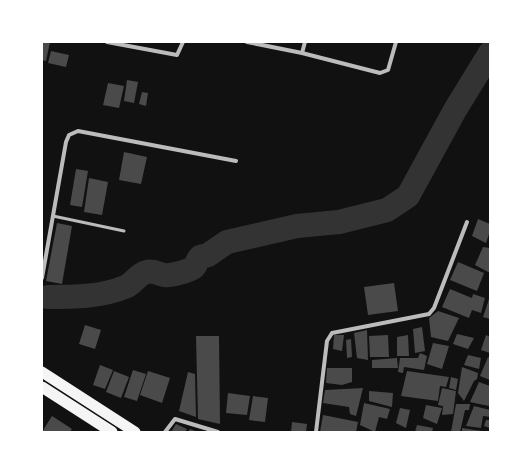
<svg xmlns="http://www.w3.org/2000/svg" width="532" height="474" viewBox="0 0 532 474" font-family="'Public Sans',sans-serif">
  <rect width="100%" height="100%" fill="#111"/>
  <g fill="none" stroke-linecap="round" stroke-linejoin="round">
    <path stroke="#333" stroke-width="24" d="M 48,297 C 73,297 101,297 125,287 C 134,284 137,274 147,272 C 153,270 158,274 164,275 C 170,276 190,271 194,267 C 197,264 197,260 200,257 L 208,255 L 227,242 L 297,226 L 339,222 L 387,210 L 408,196 L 455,110 L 490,53"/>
  </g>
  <g fill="#4a4a4a">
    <polygon points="42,42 50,42 46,61 42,60"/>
    <polygon points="51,51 69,55 66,67 48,63"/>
    <polygon points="127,80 138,82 134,103 124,101"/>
    <polygon points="108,83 124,86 119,108 103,105"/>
    <polygon points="142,92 148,93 146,106 139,104"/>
    <polygon points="124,152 147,157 141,184 119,180"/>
    <polygon points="76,169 88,171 82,207 70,205"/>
    <polygon points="89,178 108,182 102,215 84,212"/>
    <polygon points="478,219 490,224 490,231 486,243 472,236"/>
    <polygon points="57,223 72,226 62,284 46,281"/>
    <polygon points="483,247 490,248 490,273 475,265"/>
    <polygon points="458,262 484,273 477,291 450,280"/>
    <polygon points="394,283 398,311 368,315 364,287"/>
    <polygon points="450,289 472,298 473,294 485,298 481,313 472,310 469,318 442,307"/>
    <polygon points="489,299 490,300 490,319 483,317"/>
    <polygon points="438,311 459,318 448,341 431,337 429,318"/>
    <polygon points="85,325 101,330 95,349 79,344"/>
    <polygon points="422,327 425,351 415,353 413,329"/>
    <polygon points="367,330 368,360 357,358 354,333"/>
    <polygon points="457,334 474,338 468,349 453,344"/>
    <polygon points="334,335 344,335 342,351 333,349"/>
    <polygon points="388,335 389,357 370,357 369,336"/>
    <polygon points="408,335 409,356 397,356 397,337"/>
    <polygon points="486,335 490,337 490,353 481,350"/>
    <polygon points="196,336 219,336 220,424 198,419"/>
    <polygon points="351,339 352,357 347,358 346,340"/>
    <polygon points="433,343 449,346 442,369 427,364"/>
    <polygon points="420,353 427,356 424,370 404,367 403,373 398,372 400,358 418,358"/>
    <polygon points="468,355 481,358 479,369 464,365"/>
    <polygon points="488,357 490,358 490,380 480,376"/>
    <polygon points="397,358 398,368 372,368 372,360"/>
    <polygon points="100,365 113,370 105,389 93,385"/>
    <polygon points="462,367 478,373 477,379 474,381 464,401 458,393"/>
    <polygon points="327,368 352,368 352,382 342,385 326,383"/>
    <polygon points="133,370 146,374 137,401 124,397"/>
    <polygon points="114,371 129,377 121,398 106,392"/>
    <polygon points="148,371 170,378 162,403 140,395"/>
    <polygon points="407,371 449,377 446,387 440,386 438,401 401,396"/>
    <polygon points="188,372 195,374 196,417 179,411"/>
    <polygon points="451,377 458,379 456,390 449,388"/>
    <polygon points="479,382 490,386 489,406 470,402"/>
    <polygon points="363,388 356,416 350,414 349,407 323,403 325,390"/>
    <polygon points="442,388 456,391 453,414 442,415 443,406 438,405"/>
    <polygon points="369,391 393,393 392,407 369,401"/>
    <polygon points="228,393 250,396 247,415 226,413"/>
    <polygon points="253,396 268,398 265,422 249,420"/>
    <polygon points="364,403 390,409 387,419 379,417 375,432 360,425"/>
    <polygon points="456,404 470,404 469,410 465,410 460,432 451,432"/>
    <polygon points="426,405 442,408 437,424 423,418"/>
    <polygon points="474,406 490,410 490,417 483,416 481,428 466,426"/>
    <polygon points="400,408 410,410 406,428 396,423"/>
    <polygon points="323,415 358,422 356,432 320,432"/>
    <polygon points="52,416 72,429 70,432 42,432"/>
    <polygon points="486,420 490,420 490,428 484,426"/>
    <polygon points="292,422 307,424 306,432 291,432"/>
    <polygon points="176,424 187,429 185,432 171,432"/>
    <polygon points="417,425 433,428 432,432 415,432"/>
    <polygon points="462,428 482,431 482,432 462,432"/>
    <polygon points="190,429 198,432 188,432"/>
  </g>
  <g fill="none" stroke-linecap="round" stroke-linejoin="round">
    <polyline stroke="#bcbcbc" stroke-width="3" points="53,216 124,231"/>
    <g stroke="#bcbcbc" stroke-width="4">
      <polyline points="107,42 177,55 183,42"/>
      <polyline points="247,42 302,53 380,73 388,70 396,42"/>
      <polyline points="302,53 305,42"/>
      <polyline points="42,278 66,142 69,135 78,131 236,161"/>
      <polyline points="165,432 175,419 218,432"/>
      <polyline points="316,432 327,341 332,333 429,314 434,308 467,222"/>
    </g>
    <g stroke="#f5f5f5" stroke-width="11">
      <polyline points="42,372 135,432"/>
      <polyline points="42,387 112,432"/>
    </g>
  </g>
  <rect width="532" height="474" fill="none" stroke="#ffffff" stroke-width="86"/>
</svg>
